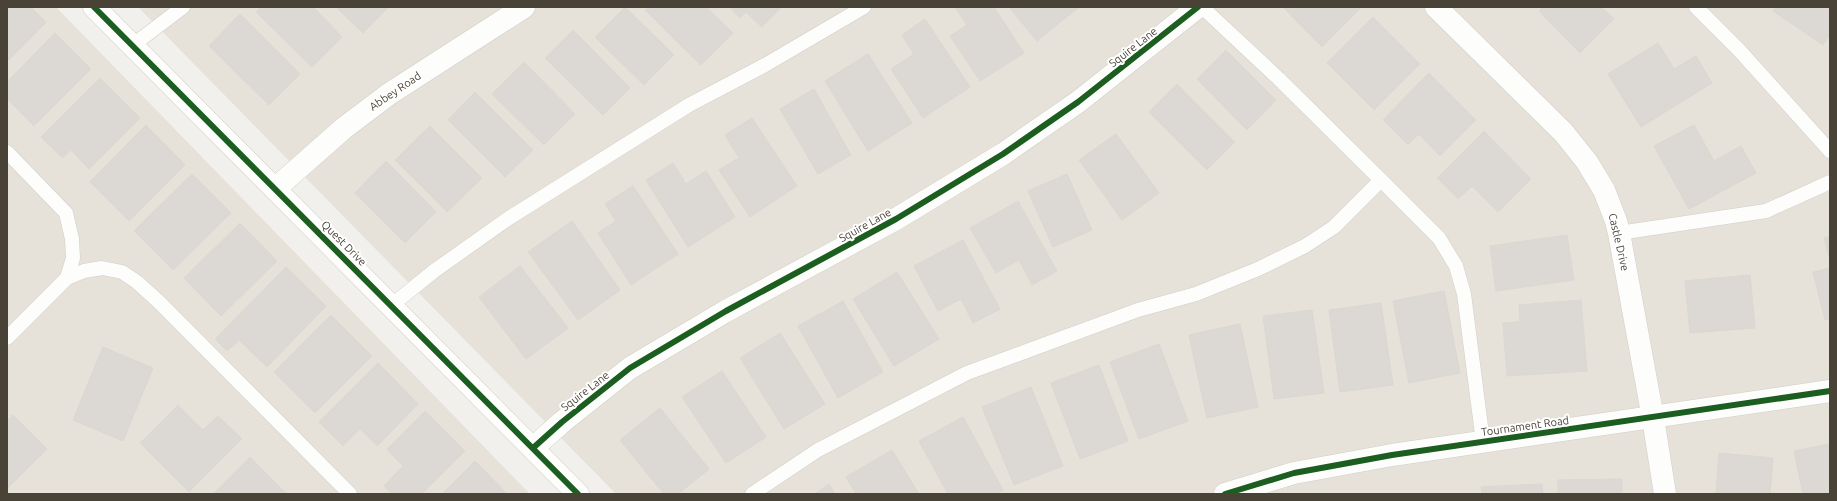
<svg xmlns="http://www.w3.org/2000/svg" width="1837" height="501" viewBox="0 0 1837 501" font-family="Ubuntu,sans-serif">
  <rect width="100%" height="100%" fill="#f2f0ec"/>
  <g fill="#e6e2d9">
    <polygon points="7,7 56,7 530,494 7,494"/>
    <polygon points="138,7 1830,7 1830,494 616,494"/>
  </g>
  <g fill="#dcd9d4" stroke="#dbd7d1">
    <polygon points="7,7 31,7 46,22 7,62"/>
    <polygon points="261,7 313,7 342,37 312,67 256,12"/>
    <polygon points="336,7 389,7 363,33"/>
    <polygon points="625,7 674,55 644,85 595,37"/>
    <polygon points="648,7 706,7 733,33 701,65 645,10"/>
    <polygon points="730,7 782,7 762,27 746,12 740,18"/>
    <polygon points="955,7 994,7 1024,53 980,81 950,36 967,25"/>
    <polygon points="1009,7 1079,7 1037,41"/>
    <polygon points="1283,7 1360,7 1361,8 1322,47"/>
    <polygon points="1543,7 1601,7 1614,19 1580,53 1539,11"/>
    <polygon points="1776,7 1830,7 1830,35 1823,45 1773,11"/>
    <polygon points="240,14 300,74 269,105 209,46"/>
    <polygon points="1373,17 1420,64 1374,110 1327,63"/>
    <polygon points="925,19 970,87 923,118 891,69 914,54 902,35"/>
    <polygon points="573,30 630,88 603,115 545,58"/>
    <polygon points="55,33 91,69 34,126 7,99 7,82"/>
    <polygon points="1658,43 1674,69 1696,56 1712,83 1641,127 1608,74"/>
    <polygon points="1226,50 1276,100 1247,130 1197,79"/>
    <polygon points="868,54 912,123 868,151 825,81"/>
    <polygon points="524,62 575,114 544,145 492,94"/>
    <polygon points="1429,73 1476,120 1440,156 1419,134 1408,145 1383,120"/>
    <polygon points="100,78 140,118 89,169 71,150 63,158 41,137"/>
    <polygon points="1177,84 1235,142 1207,170 1149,112"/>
    <polygon points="814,89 851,155 818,174 780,109"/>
    <polygon points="475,92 533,150 505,177 448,120"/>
    <polygon points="752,118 797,186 750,217 719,170 739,158 725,135"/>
    <polygon points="146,125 185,165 129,221 90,182"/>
    <polygon points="1694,125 1714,161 1741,146 1756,173 1689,209 1654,146"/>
    <polygon points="430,126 482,178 447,212 395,160"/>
    <polygon points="1484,131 1531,179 1498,212 1472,186 1458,199 1437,178"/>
    <polygon points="1116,134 1159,193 1122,220 1079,160"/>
    <polygon points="386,161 436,212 405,243 355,193"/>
    <polygon points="673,163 686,184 706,171 735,217 688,247 646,180"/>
    <polygon points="192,174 231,213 173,270 134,231"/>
    <polygon points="1067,174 1092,230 1053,247 1028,191"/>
    <polygon points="633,186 678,254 631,285 598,233 616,221 605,204"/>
    <polygon points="1018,201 1057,271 1032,285 1019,260 996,273 970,228"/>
    <polygon points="572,221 620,290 578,320 528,252"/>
    <polygon points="240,223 277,261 221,316 184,278"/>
    <polygon points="1567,235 1574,280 1496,291 1490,246"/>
    <polygon points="1830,236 1830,260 1824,238"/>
    <polygon points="963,240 1000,309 973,323 961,299 938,311 914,266"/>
    <polygon points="520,266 568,328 526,359 479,297"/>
    <polygon points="286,267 326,306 267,367 239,340 227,351 215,339"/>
    <polygon points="1830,268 1830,318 1825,320 1813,272"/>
    <polygon points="897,272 939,339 894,366 853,299"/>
    <polygon points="1750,275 1755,328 1690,333 1685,281"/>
    <polygon points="1444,291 1460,373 1409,383 1393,301"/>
    <polygon points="1581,300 1587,371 1507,376 1503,323 1520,322 1519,305"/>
    <polygon points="843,301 883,372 838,398 798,326"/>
    <polygon points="1381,303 1393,385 1340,392 1329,310"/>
    <polygon points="1312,310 1324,393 1274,399 1263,316"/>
    <polygon points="331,315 372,356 315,413 274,372"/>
    <polygon points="1240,324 1258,407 1207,418 1189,335"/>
    <polygon points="780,333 825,404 784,429 740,358"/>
    <polygon points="1159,344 1188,421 1139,439 1110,362"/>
    <polygon points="103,347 153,368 123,441 73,420"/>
    <polygon points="378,363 418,404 377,446 360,429 343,446 319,422"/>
    <polygon points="1099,365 1128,441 1080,459 1051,383"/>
    <polygon points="722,371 766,437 726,463 682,397"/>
    <polygon points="1031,387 1063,466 1014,485 982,407"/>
    <polygon points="178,405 203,430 218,416 242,439 189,492 140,443"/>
    <polygon points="660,408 709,469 678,494 664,494 620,440"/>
    <polygon points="425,411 465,451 422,494 392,494 384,486 403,466 387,449"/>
    <polygon points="13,415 47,449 7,489 7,421"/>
    <polygon points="963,417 1003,490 995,494 948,494 919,441"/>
    <polygon points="1830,444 1830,494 1803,494 1794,451"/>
    <polygon points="892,450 919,494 856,494 846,477"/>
    <polygon points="1719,453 1773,458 1770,494 1716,494"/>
    <polygon points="250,457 287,494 213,494"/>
    <polygon points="475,461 507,494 442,494"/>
    <polygon points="1622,479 1622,494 1558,494 1558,480"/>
    <polygon points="829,484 835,494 815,494"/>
    <polygon points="1542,484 1543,494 1482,494 1481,487"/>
  </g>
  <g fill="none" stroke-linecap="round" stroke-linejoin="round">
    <g stroke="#d0cec9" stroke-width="15">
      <g id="service">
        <polyline points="1202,7 1278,78 1381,180"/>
        <polyline points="1696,7 1739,50 1830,151"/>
        <polyline points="133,45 183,7"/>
        <polyline points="7,152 66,213 72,239 73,258 67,278"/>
        <polyline points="1619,233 1766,211 1830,182"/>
        <polyline points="392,305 434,271 509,218 689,105 765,65 864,7"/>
        <polyline points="7,338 67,278 84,271 102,268 122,272 137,282 160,303 350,494"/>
        <polyline points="752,494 818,450 967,373 1138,310 1196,294 1258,269 1305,246 1334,227 1381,180 1439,238 1456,266 1464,294 1483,442"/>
      </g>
    </g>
    <g stroke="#d0cec9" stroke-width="23">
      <g id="minor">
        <polyline points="1436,7 1563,132 1587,162 1604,190 1616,221 1619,233 1653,418 1665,494"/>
        <polyline points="276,188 344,128 389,94 524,7"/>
        <polyline points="533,448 562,422 630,368 726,311 896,219 1003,154 1078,102 1198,7"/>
        <polyline points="1225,494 1294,473 1392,455 1830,391"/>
      </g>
    </g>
    <g stroke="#d0cec9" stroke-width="23">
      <polyline id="tertiary" points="94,7 578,494"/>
    </g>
    <use href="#service" stroke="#fdfdfc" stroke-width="14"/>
    <use href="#minor" stroke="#fdfdfc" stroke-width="22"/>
    <use href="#tertiary" stroke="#fdfdfc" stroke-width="22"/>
    <g stroke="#fff" stroke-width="8">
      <g id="cycleway">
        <polyline points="94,7 578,494"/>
        <polyline points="533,448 562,422 630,368 726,311 896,219 1003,154 1078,102 1198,7"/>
        <polyline points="1225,494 1294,473 1392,455 1830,391"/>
      </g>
    </g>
    <use href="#cycleway" stroke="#1b5e20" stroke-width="6"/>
  </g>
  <g text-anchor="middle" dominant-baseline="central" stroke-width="4" stroke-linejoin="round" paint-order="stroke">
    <g font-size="11" fill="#494236" stroke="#fff">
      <text transform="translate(1133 47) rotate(-38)">Squire Lane</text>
      <text transform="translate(395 91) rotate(-34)">Abbey Road</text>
      <text transform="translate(865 225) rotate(-29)">Squire Lane</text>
      <text transform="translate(1619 242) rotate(77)">Castle Drive</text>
      <text transform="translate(344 243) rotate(45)">Quest Drive</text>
      <text transform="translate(585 391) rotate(-38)">Squire Lane</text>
      <text transform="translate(1525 426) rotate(-8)">Tournament Road</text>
    </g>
  </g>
  <rect width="1837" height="501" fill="none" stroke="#494236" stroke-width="16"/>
</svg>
